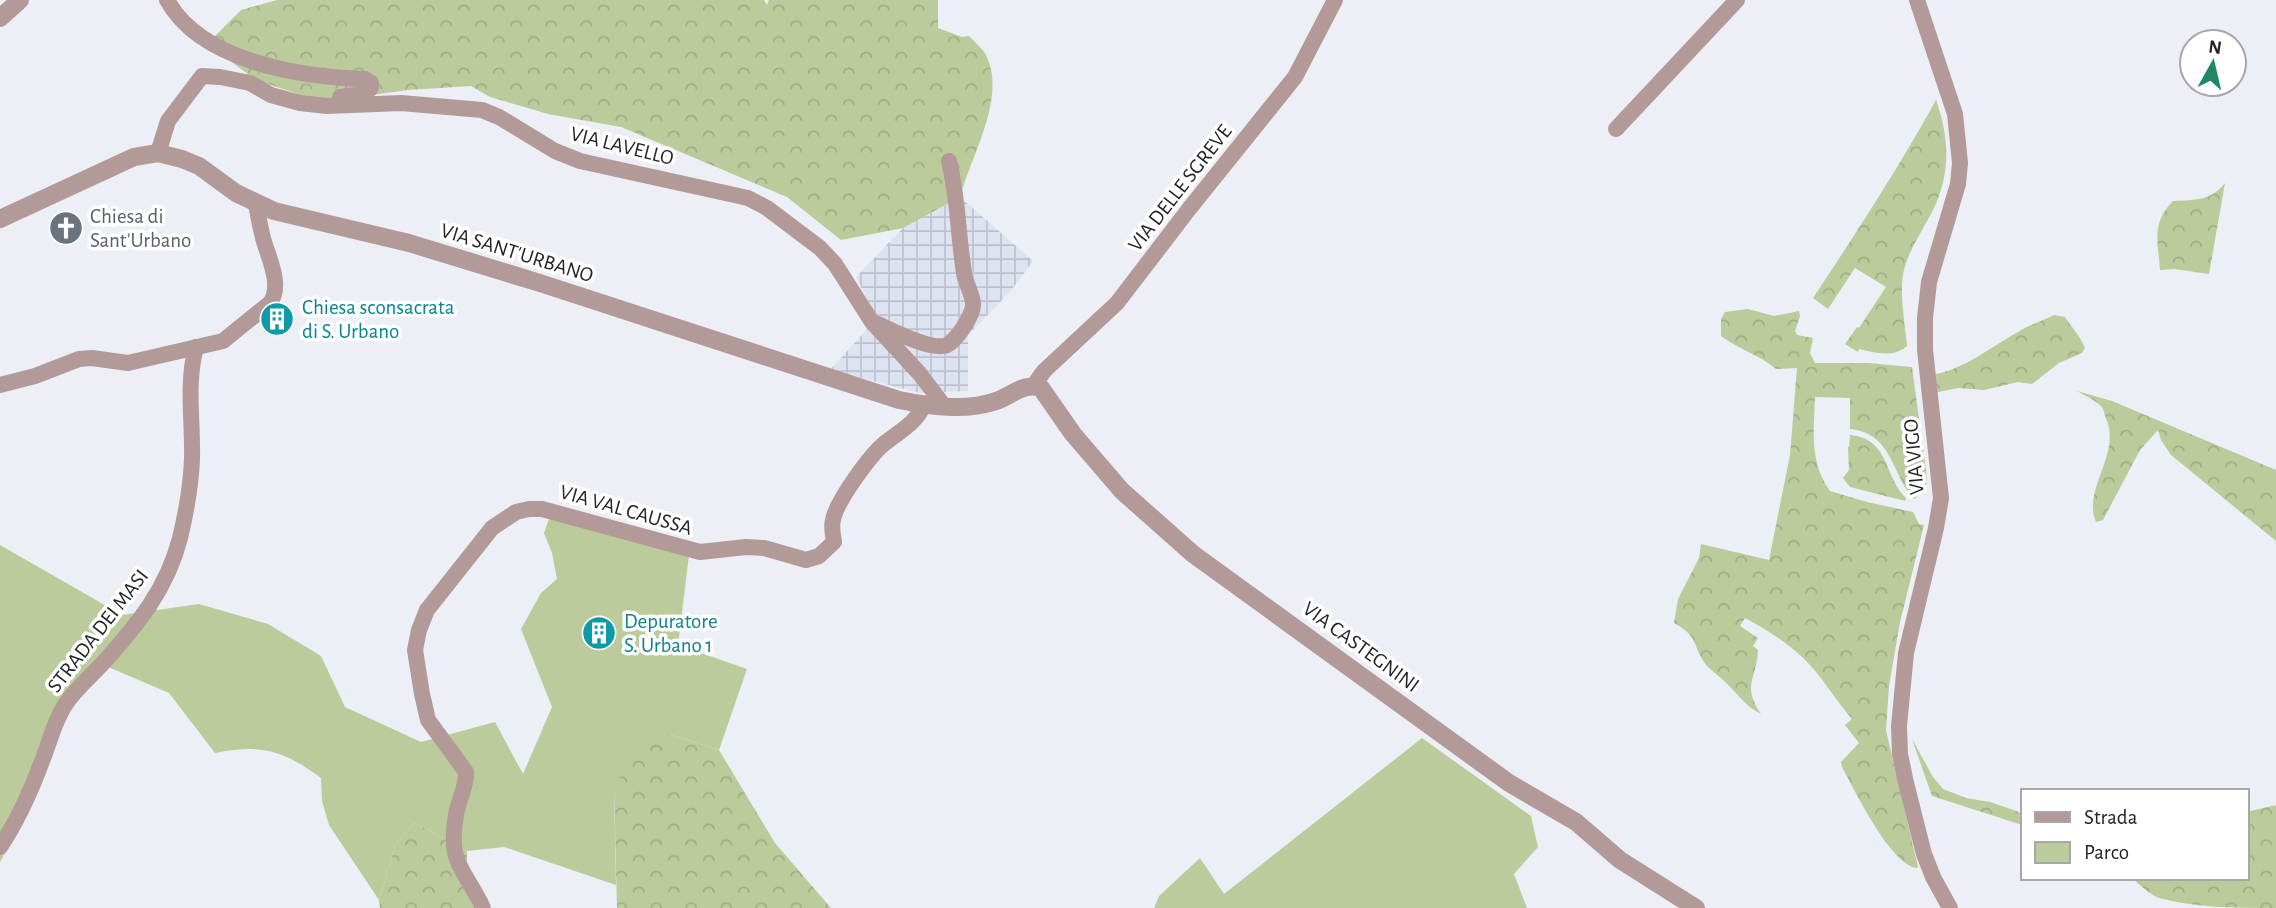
<svg xmlns="http://www.w3.org/2000/svg" width="2276" height="908" viewBox="0 0 2276 908" font-family="'Alegreya Sans',sans-serif">
  <defs>
    <pattern id="industrial-grid" width="8" height="8" patternUnits="userSpaceOnUse" patternTransform="scale(1.75)"><rect width="8" height="8" fill="#dde3f0"/><path d="M0 4h8M4 0v8" fill="none" stroke="#bdc3ce"/></pattern>
    <pattern id="forest-crowns" width="20" height="18" patternUnits="userSpaceOnUse" patternTransform="scale(1.75)"><rect width="20" height="18" fill="#bbcb9c"/><path d="M2 6a3 3 0 1 1 6 0M12 15a3 3 0 1 1 6 0" fill="none" stroke="#a0ae86"/></pattern>
  </defs>
  <rect width="100%" height="100%" fill="#eceff5"/>
  <polygon fill="url(#industrial-grid)" points="960,197 1033,261 1010,292 968,335 968,391 920,393 830,370 877,318 856,277 903,228"/>
  <g fill="#bbcb9c">
    <path d="M 553,507 L 690,547 L 678,645 L 747,669 L 719,750 L 669,734 L 614,789 L 616,885 L 504,847 L 467,851 L 415,823 L 396,843 L 379,900 L 329,825 L 322,801 L 321,778 C 283,750 262,744 215,753 L 169,693 L 106,666 L 66,711 L 37,791 L 0,862 L 0,545 L 110,608 L 115,616 L 199,604 L 268,624 L 321,656 L 345,707 L 421,742 L 495,722 L 523,774 L 552,707 L 521,629 L 541,593 L 557,579 L 552,553 L 544,533 Z"/>
    <polygon points="1422,738 1531,816 1538,847 1514,874 1527,908 1154,908 1159,896 1200,858 1224,894"/>
  </g>
  <g fill="url(#forest-crowns)">
    <path d="M 277,0 L 764,0 L 767,5 L 769,0 L 938,0 L 938,28 L 962,37 L 969,36 C 975,42 984,50 987,57 C 1006,99 971,156 960,197 L 903,228 L 841,240 L 787,197 L 621,127 L 548,114 L 490,97 L 471,86 L 408,90 L 322,102 L 256,80 L 207,44 L 241,10 Z"/>
    <path d="M 1936,100 C 1950,139 1951,176 1931,214 C 1922,231 1911,247 1905,266 C 1898,288 1905,323 1907,346 C 1893,358 1875,353 1859,349 L 1858,352 L 1845,344 L 1857,327 L 1859,328 L 1886,287 L 1855,268 L 1828,309 L 1813,298 C 1856,233 1898,169 1936,100 Z"/>
    <path d="M 2225,183 L 2209,274 L 2174,269 L 2160,270 C 2158,242 2151,223 2173,201 C 2194,200 2211,201 2225,183 Z"/>
    <path d="M 1748,309 L 1774,316 L 1799,311 L 1800,316 L 1795,331 L 1797,335 L 1813,338 L 1810,353 L 1815,363 L 1868,363 L 1912,367 L 1926,470 C 1927,487 1928,489 1914,499 C 1890,472 1893,434 1850,429 L 1850,398 L 1815,397 C 1814,431 1809,462 1830,491 L 1867,502 L 1913,512 L 1919,524 L 1924,525 L 1900,622 L 1889,686 L 1886,730 L 1918,867 L 1916,868 C 1890,863 1855,791 1842,767 L 1841,762 L 1859,743 L 1845,725 L 1852,719 C 1837,702 1826,683 1811,666 C 1793,646 1769,631 1745,618 L 1740,626 L 1758,638 L 1753,646 L 1758,650 C 1757,679 1741,685 1761,714 C 1745,706 1737,693 1724,681 C 1719,676 1712,671 1707,666 C 1691,646 1701,638 1674,623 L 1678,599 L 1699,558 L 1701,544 L 1769,560 L 1790,455 L 1797,368 L 1776,369 C 1760,355 1738,349 1721,336 L 1721,319 L 1725,312 Z"/>
    <path d="M 2054,315 L 2065,317 L 2080,338 L 2085,348 L 2082,353 L 2059,363 L 2032,384 L 2018,382 L 1984,390 L 1958,388 L 1929,394 L 1932,375 C 1965,369 1989,348 2018,332 C 2029,325 2042,321 2054,315 Z"/>
    <path d="M 2077,391 L 2112,401 L 2276,470 L 2276,541 L 2171,455 L 2161,440 L 2158,430 L 2140,450 L 2103,520 L 2096,522 C 2082,491 2120,455 2107,421 C 2105,417 2104,409 2101,406 C 2095,400 2084,395 2077,391 Z"/>
    <path d="M 1850,435 C 1890,439 1883,475 1906,498 L 1905,501 L 1850,487 L 1843,478 L 1849,470 L 1848,447 L 1849,447 Z"/>
    <polygon points="669,734 719,750 775,843 831,908 617,908 614,789 631,754"/>
    <polygon points="1912,739 1933,777 1943,789 1966,798 1990,802 2022,813 2022,825 1932,796"/>
    <path d="M 2276,805 L 2276,908 C 2237,908 2196,908 2159,898 C 2149,894 2140,885 2132,878 L 2246,878 L 2246,812 Z"/>
    <polygon points="415,823 467,851 467,893 474,908 380,908 379,900 396,843"/>
  </g>
  <g fill="none" stroke-linecap="round" stroke-linejoin="round">
    <g stroke="#b49999" stroke-width="16">
      <path d="M 167,0 C 201,62 301,77 365,79 L 371,83 L 371,88 L 364,94 L 340,97"/>
      <polyline points="1917,0 1955,114 1960,163 1958,184 1929,282 1925,318 1925,350 1941,498 1936,528 1906,653 1899,726 1900,754 1906,783 1924,854 1933,877 1950,908"/>
      <polyline points="1616,129 1737,0"/>
      <polyline points="158,153 168,121 202,76 220,77 250,83 271,95 300,103 327,106 401,103 482,110 499,117 555,151 580,161 748,198 767,208 820,248 835,264 872,322 919,373 945,407"/>
      <path d="M 878,324 C 893,331 928,349 944,346 C 955,344 974,314 973,304 C 973,294 965,283 964,273 C 958,235 958,198 949,161"/>
      <path d="M 0,385 L 35,376 L 79,359 L 92,358 L 128,363 L 223,341 L 270,303 C 283,285 268,257 263,238 C 260,226 258,215 256,204"/>
      <polyline points="1034,385 1044,371 1117,303 1189,209 1295,77 1335,0"/>
      <path d="M 0,847 C 18,820 31,791 42,761 C 50,742 54,720 67,702 C 77,688 91,676 103,663 C 138,624 167,589 180,538 C 186,513 191,485 192,459 C 193,421 186,384 196,347"/>
      <path d="M 483,908 C 465,869 447,864 456,815 C 458,801 467,786 466,772 L 428,720 L 422,694 L 415,650 L 419,630 L 427,610 L 492,528 L 516,512 L 529,509 L 542,509 L 700,552 L 746,547 L 764,548 L 806,560 L 819,556 L 834,542 C 833,535 831,527 833,520 C 836,502 870,455 885,443 C 900,431 916,423 924,405"/>
    </g>
    <g stroke="#b49999" stroke-width="18">
      <polyline points="0,18 20,0"/>
      <path d="M 0,219 L 134,157 L 158,153 L 182,159 L 199,166 L 236,193 L 274,211 L 409,243 L 540,283 L 899,400 C 929,406 965,412 996,401 C 1011,396 1024,382 1041,388 L 1073,434 L 1122,491 L 1193,554 L 1509,783 L 1576,822 L 1620,860 L 1696,908"/>
    </g>
  </g>
  <defs>
    <g id="church-disc" transform="scale(1.75)"><circle r="9.5" fill="#6b7280" stroke="#fff"/><path d="M-1.2-6h2.4v3.5h3.3v2.4h-3.3V6h-2.4V-.1h-3.3v-2.4h3.3Z" fill="#fff"/></g>
    <g id="building-disc" transform="scale(1.75)"><circle r="9.5" fill="#0f9aa8" stroke="#fff"/><path d="M-4-6H4V6H1V3H-1V6H-4ZM-2.5-4.3h1.7v1.8h-1.7ZM.8-4.3h1.7v1.8H.8ZM-2.5-1h1.7V.8h-1.7ZM.8-1h1.7V.8H.8Z" fill="#fff"/></g>
  </defs>
  <g fill-rule="evenodd">
    <use href="#church-disc" x="66" y="228"/>
    <use href="#building-disc" x="277" y="319"/>
    <use href="#building-disc" x="599" y="633"/>
  </g>
  <g text-anchor="middle" dominant-baseline="central" stroke-width="7" stroke-linejoin="round" paint-order="stroke">
    <g font-size="21" fill="#232426" stroke="#fff">
      <text transform="translate(622 146) rotate(14)">VIA LAVELLO</text>
      <text transform="translate(1180 188) rotate(-52)">VIA DELLE SGREVE</text>
      <text transform="translate(517 253) rotate(17)">VIA SANT'URBANO</text>
      <text transform="translate(1914 457) rotate(-95)">VIA VIGO</text>
      <text transform="translate(626 510) rotate(16)">VIA VAL CAUSSA</text>
      <text transform="translate(98 631) rotate(-52)">STRADA DEI MASI</text>
      <text transform="translate(1361 647) rotate(36)">VIA CASTEGNINI</text>
    </g>
    <g font-size="21" fill="#5b616d" stroke="#fff" text-anchor="start">
      <text x="90" y="216">Chiesa di<tspan x="90" dy="24">Sant'Urbano</tspan></text>
    </g>
    <g font-size="21" fill="#0d838f" stroke="#fff" text-anchor="start">
      <text x="302" y="307">Chiesa sconsacrata<tspan x="302" dy="24">di S. Urbano</tspan></text>
      <text x="624" y="621">Depuratore<tspan x="624" dy="24">S. Urbano 1</tspan></text>
    </g>
  </g>
  <rect x="2021" y="789" width="228" height="91" fill="#ffffff" stroke="#a7a7a8" stroke-width="2"/>
  <rect x="2035" y="812" width="35" height="10" fill="#b49999" stroke="#a7a7a8" stroke-width="2"/>
  <text x="2084" y="824" font-size="21" fill="#232426">Strada</text>
  <rect x="2035" y="842" width="35" height="21" fill="#bbcb9c" stroke="#a7a7a8" stroke-width="2"/>
  <text x="2084" y="859" font-size="21" fill="#232426">Parco</text>
  <g transform="translate(2213 63) rotate(8)"><circle r="33" fill="#ffffff" stroke="#a7a7a8" stroke-width="2"/>
  <path d="M0-5L12 26L0 18L-12 26Z" fill="#1f8763"/>
  <text y="-10" font-size="19" font-weight="bold" text-anchor="middle" fill="#232426">N</text>
  </g>
</svg>
